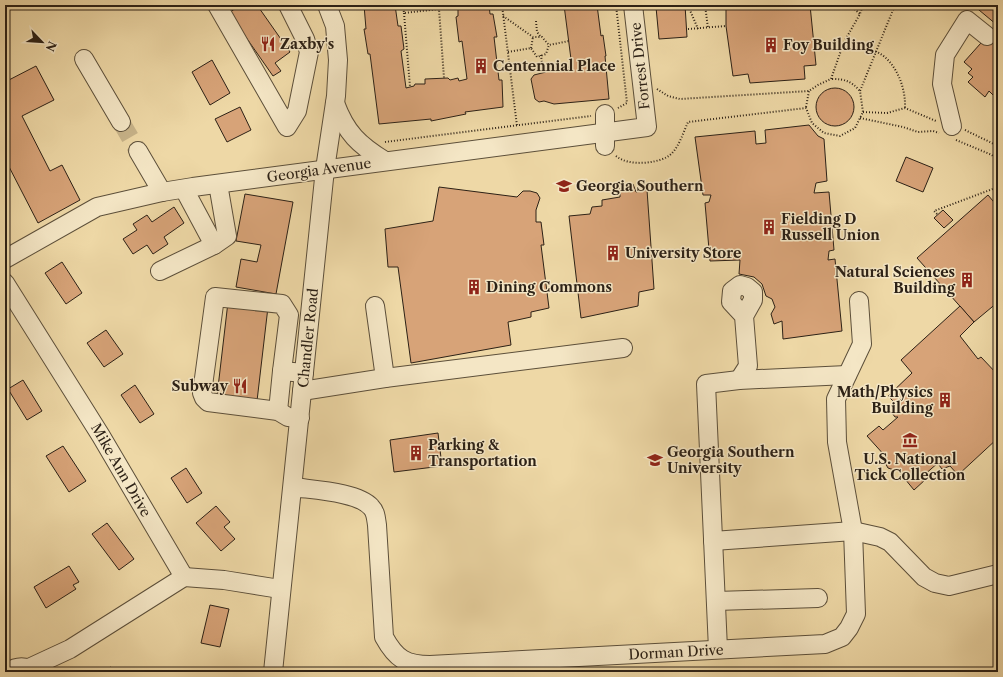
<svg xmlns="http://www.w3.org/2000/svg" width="1003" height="677" viewBox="0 0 1003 677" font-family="'Libre Caslon Text',serif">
  <rect width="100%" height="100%" fill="#eed8a6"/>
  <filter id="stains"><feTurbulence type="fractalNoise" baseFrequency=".005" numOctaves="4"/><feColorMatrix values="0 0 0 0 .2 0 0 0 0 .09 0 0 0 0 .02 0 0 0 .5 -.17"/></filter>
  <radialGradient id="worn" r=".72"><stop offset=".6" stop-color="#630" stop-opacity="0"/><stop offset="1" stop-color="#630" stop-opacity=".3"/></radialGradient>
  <g fill="#d7a378" stroke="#2c2116">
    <polygon points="240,5 257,5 290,52 275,63 281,71 273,76 229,13"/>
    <polygon points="364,5 395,5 398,26 401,26 404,49 401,51 406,88 414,86 415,84 425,84 425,79 448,78 450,80 458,78 459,81 467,79 462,41 459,42 456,17 458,16 458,5 489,5 490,14 493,14 497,37 494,37 499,80 502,80 503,107 465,112 466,114 431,121 431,119 379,124 370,54 368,54 364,29 366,29"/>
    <polygon points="564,5 597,5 601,36 603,35 606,56 605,56 609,99 554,104 544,101 539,102 535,99 531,79 534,75 546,72 548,68 572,67"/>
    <polygon points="685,5 687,37 659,39 656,7"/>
    <polygon points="726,5 810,5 816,65 804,66 805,79 750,83 748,74 733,76 726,26"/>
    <polygon points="973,5 998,5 998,91 993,95 989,91 985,97 968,82 973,77 968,73 972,69 964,62 997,25"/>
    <polygon points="212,60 230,93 210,105 192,72"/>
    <polygon points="36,66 54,100 22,116 50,171 62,165 80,200 38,223 5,159 5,82"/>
    <circle cx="835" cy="107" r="19"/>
    <polygon points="240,107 251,130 227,142 215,119"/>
    <polygon points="809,125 818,136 824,139 827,181 816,183 814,193 829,192 834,250 829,251 828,260 835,259 842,331 783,339 782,321 774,324 771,314 775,307 772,299 766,296 762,284 754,277 739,274 740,260 710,261 705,203 709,202 711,195 703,195 695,137 755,131 756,144 766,143 765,130"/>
    <polygon points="906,157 933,168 923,192 896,181"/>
    <polygon points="633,184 636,192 647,190 654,289 639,292 638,306 581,318 569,216 590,214 592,207 602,206 602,200 620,197 620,186"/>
    <polygon points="439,187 517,197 523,191 530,191 537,193 540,198 536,210 536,222 541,222 544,245 541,245 549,308 531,312 531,317 508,322 511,345 411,363 398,267 388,267 385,229 433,221"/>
    <polygon points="245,194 293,202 276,294 236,287 241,259 257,262 261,245 236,241"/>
    <polygon points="988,195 998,207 998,302 974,322 917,258"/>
    <polygon points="174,207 184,223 164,237 168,244 153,254 147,245 133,254 123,239 137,230 133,224 147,215 152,222"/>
    <polygon points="943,210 953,220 944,228 934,218"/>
    <polygon points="62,262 82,293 66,304 45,273"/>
    <polygon points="228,302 268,307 257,401 217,396"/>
    <polygon points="960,306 974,322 960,336 978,359 981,357 998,375 998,438 958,475 950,466 942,469 939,465 939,462 923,476 926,479 914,490 896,468 894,470 888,468 884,461 886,457 867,436 879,426 883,430 898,417 895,417 892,413 897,405 888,396 912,373 901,360"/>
    <polygon points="106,330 123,354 104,367 87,343"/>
    <polygon points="23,380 42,411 27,420 8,389"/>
    <polygon points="135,385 154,414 140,423 121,395"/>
    <polygon points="438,433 442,466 394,472 390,440"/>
    <polygon points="63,446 86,481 69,492 46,456"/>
    <polygon points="186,468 202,493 187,503 171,478"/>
    <polygon points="216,506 230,522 224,527 235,539 221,551 196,523"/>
    <polygon points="107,523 134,559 119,570 92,534"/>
    <polygon points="69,566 79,582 73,585 76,589 46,608 34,587"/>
    <polygon points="210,605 229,609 220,647 201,643"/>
    <polygon points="110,667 120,672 108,672"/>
  </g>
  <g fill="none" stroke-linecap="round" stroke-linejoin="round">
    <polyline stroke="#c7b389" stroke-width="18" stroke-dasharray="18 9" stroke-linecap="butt" points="121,122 138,151"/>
    <g stroke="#5c4f3a" stroke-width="20">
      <g id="minor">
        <polyline points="217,5 287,127 297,111 309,52 305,39 288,5"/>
        <polyline points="84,59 121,122"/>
        <path d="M 335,103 C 346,133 359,145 385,161"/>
        <polyline points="952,126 942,84 945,55 967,20 987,36"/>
        <polyline points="605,146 605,114"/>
        <polyline points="138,151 162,192"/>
        <polyline points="184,189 214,245"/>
        <polyline points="5,259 97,207 162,192 193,187 647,127 633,5"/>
        <polyline points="160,271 214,245 227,236 218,184"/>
        <polyline points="5,283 101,436 184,577"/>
        <polyline points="375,306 385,378"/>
        <polyline points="739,380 748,366 744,316 753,300 753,292 747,287 740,285 732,291 731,302 744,316"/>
        <polyline points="302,391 385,378 623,348"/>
        <polyline points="278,411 282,371"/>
        <polyline points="300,418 288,417 278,411 208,402 204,398 202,393 215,297 282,304 289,315 282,371 304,373"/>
        <path d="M 293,487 C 313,490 358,492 371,507 C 376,512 376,519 377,525 L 384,637 C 396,659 406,665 430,665 L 825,644 L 842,637 L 849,628 L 856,614 L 853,531 L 837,442 L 836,399 L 862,344 L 859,301"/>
        <polyline points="713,541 853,531 880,537 890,542 924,577 935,583 949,586 998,574"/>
        <polyline points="184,577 224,580 280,589"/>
        <polyline points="716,601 818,598"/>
        <polyline points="718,649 706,384 739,380 847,375"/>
        <polyline points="29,668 70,649 184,577"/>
        <path d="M 8,672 C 17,666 26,666 35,672"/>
        <polyline points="273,672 325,169 336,96 338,60 335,26 327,5"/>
      </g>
    </g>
    <g stroke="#2c2116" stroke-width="2" stroke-dasharray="1 2" stroke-linecap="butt">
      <polyline points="403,5 404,13 439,9 444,78"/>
      <polyline points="438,5 439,9 458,9"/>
      <polyline points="502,5 517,126"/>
      <polyline points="616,5 627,103 618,108"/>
      <polyline points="705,5 708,28"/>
      <polyline points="850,5 860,14"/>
      <polyline points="862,7 868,5"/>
      <polyline points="687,8 689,8 698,29"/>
      <polyline points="404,13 410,87"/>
      <polyline points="503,16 533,37 542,37 549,45"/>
      <polyline points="536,21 537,32 541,37"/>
      <polyline points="688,29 726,26"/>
      <path d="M 844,42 C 851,45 857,48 864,50 C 868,51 873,51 877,52 C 896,61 906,88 905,108"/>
      <polyline points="531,48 533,37"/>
      <polyline points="508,52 531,48 537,57 546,54 549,45 569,41"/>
      <polyline points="541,55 543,72"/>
      <path d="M 832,79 C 845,79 851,81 860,91"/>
      <polyline points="657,89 668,96 680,99 809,91 818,85 831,79 844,42 860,14 863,5"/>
      <polyline points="806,107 809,91"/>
      <polyline points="863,112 887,113 905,108 936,121"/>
      <polyline points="860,118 903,127 918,132 933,131 939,133"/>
      <polyline points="965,130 998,146"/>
      <polyline points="956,140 992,155 998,161"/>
      <polyline points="385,142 591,116"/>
      <path d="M 616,156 C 628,166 654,164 667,157 C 678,151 683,133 688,122 L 806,108 L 812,123 L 824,133 L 840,136 L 855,128 L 863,112 L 860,91 L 895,5"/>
      <polyline points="937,214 934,211 998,187"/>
    </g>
    <use href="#minor" stroke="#f4e6c5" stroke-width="18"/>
  </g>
  <defs>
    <g id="restaurant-bare" transform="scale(1.2)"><path d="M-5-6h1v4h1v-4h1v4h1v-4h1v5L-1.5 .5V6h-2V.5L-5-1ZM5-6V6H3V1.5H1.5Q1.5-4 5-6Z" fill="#8f2418" stroke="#f4e6c5" stroke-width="2.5" paint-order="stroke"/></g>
    <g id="building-bare" transform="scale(1.2)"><path d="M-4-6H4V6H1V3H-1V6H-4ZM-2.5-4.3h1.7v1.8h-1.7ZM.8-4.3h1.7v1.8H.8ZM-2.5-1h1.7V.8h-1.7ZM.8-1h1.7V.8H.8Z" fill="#8f2418" stroke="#f4e6c5" stroke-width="2.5" paint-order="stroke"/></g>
    <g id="university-bare" transform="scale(1.2)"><path d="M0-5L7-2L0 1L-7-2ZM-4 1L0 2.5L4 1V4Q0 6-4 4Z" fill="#8f2418" stroke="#f4e6c5" stroke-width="2.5" paint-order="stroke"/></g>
    <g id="museum-bare" transform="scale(1.2)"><path d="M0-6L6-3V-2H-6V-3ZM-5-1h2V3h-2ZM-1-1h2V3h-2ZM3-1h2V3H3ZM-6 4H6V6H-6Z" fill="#8f2418" stroke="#f4e6c5" stroke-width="2.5" paint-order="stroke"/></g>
  </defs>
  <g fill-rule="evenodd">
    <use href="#restaurant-bare" x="268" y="44"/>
    <use href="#building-bare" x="771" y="45"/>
    <use href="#building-bare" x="481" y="66"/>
    <use href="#university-bare" x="564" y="186"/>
    <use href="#building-bare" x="769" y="227"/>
    <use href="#building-bare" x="613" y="253"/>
    <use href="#building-bare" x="967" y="280"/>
    <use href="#building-bare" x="474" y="287"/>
    <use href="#restaurant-bare" x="240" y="386"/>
    <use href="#building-bare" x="945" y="400"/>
    <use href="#museum-bare" x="910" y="440"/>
    <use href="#building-bare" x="416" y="453"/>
    <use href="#university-bare" x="655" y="460"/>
  </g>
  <g text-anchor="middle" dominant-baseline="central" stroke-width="3" stroke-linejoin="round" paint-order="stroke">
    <g font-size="14" font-weight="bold" fill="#2c2116" stroke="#f4e6c5" text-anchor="start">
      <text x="280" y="44">Zaxby's</text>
      <text x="783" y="45">Foy Building</text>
      <text x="493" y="66">Centennial Place</text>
      <text x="576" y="186">Georgia Southern</text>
      <text x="781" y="219">Fielding D<tspan x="781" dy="16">Russell Union</tspan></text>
      <text x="625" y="253">University Store</text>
      <text x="955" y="272" text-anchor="end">Natural Sciences<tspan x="955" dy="16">Building</tspan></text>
      <text x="486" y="287">Dining Commons</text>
      <text x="228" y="386" text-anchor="end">Subway</text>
      <text x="933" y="392" text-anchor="end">Math/Physics<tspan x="933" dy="16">Building</tspan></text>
      <text x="428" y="445">Parking &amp;<tspan x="428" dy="16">Transportation</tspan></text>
      <text x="667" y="452">Georgia Southern<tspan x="667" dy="16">University</tspan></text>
      <text x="910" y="459" text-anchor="middle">U.S. National<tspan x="910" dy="16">Tick Collection</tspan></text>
    </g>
    <g font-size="14" fill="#2c2116" stroke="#f4e6c5">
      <text transform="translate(640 66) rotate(-96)">Forrest Drive</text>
      <text transform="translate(319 170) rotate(-8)">Georgia Avenue</text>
      <text transform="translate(308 338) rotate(-84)">Chandler Road</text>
      <text transform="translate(121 470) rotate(60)">Mike Ann Drive</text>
      <text transform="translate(676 652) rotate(-3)">Dorman Drive</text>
    </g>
  </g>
  <rect width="1003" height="677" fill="none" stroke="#eed8a6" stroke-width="20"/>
  <rect x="6" y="6" width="991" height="665" fill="none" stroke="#2c2116" stroke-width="2"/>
  <rect x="10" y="10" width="983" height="657" fill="none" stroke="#2c2116"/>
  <g transform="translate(42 42) rotate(115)" stroke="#f4e6c5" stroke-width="3" paint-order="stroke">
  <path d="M0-3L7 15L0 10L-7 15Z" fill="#2c2116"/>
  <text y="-6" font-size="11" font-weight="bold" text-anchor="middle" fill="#2c2116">N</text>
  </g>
  <rect width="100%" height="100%" filter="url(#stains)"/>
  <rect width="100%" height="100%" fill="url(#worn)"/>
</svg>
